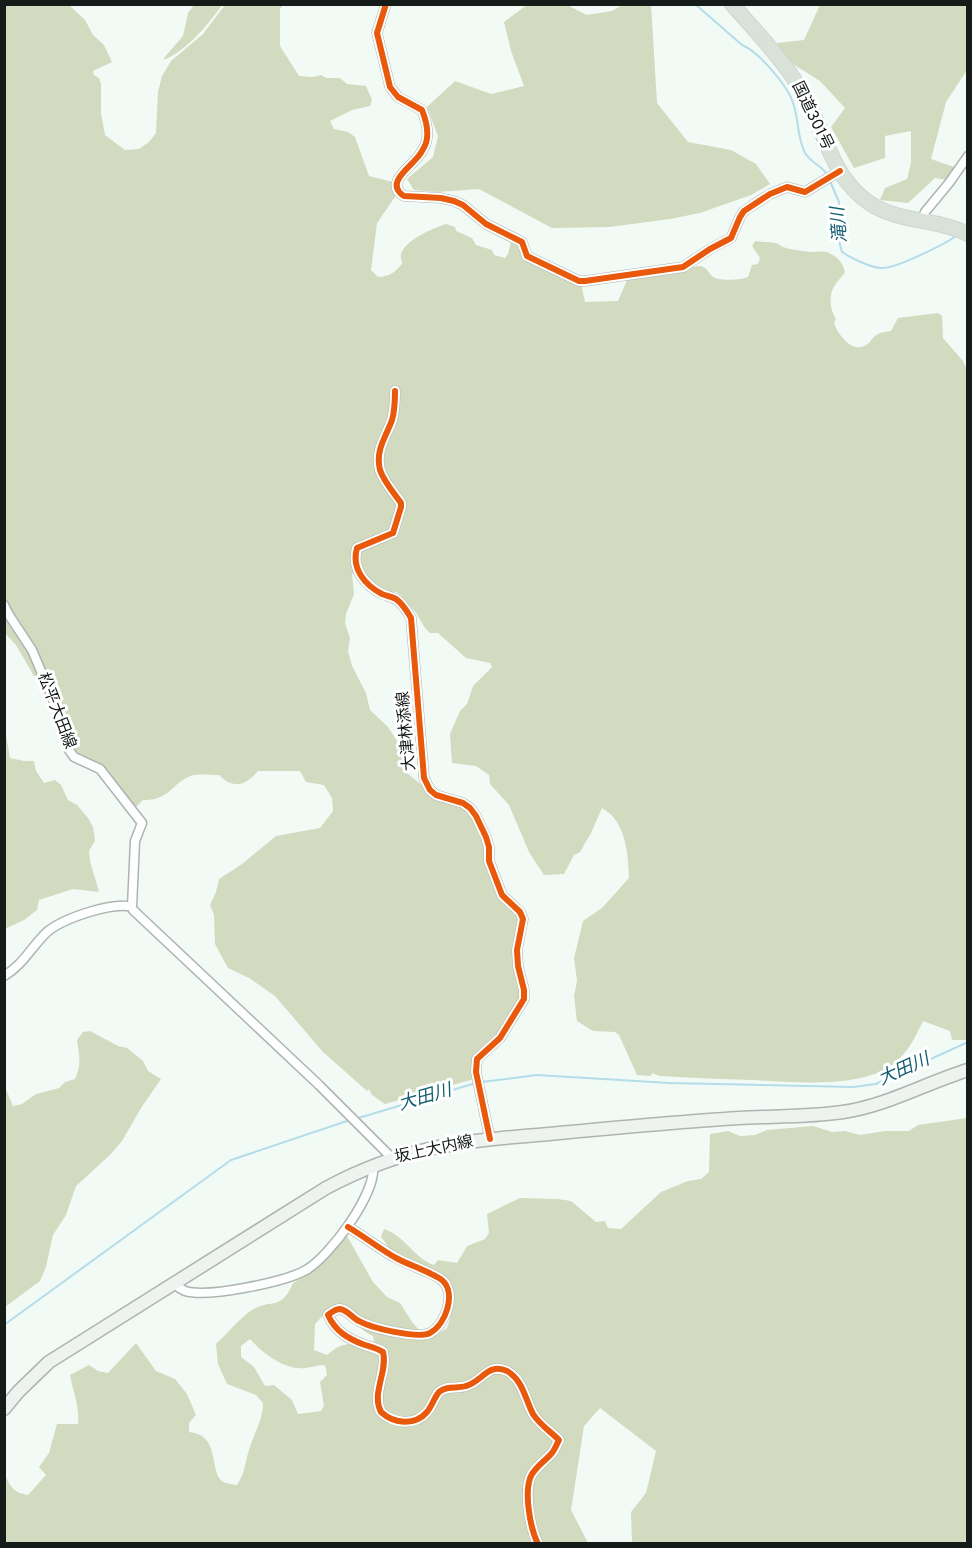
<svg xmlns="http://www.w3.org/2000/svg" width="972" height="1548" viewBox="0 0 972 1548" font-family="Overpass,'Noto Sans JP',sans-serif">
  <rect width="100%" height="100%" fill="#f2faf6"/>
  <g fill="#d2dabf" fill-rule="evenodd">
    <polygon points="651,4 657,103 688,142 731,150 756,164 770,184 751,195 700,213 670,219 610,227 552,228 479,189 437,192 414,190 407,179 433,157 438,136 427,107 455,81 491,94 524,86 511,51 504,22 527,5 567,5 587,15 612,11 622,5"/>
    <path d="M 4,5 L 69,5 L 85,20 L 93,35 L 104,45 L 112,62 L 93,71 L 94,75 L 99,78 L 101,84 L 101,113 L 105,135 L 125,150 L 139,149 L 149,142 L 156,133 L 158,92 L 162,76 L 171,61 L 203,34 L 225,5 L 283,5 L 280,9 L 280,46 L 299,76 L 313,77 L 321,75 L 326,78 L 340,78 L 347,84 L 366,86 L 372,100 L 370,106 L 352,110 L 330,121 L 334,129 L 348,132 L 355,137 L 369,176 L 393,182 L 397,188 L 397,194 L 377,223 L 371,270 L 378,277 C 389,277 395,272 402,264 C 402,260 400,257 401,254 C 406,239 434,228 446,224 L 455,227 L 456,231 L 472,238 L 476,245 L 492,250 L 494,255 L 505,258 L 508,254 L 511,242 L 514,240 L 519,243 L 525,258 L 581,283 L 585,302 L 618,301 L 628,278 C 637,277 698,265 701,266 C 708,268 709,275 715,278 C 723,281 740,280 748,277 L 752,265 L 758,264 L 760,258 L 752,246 L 755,241 C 761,242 769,242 775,243 C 778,243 780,246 783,247 C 792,250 803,251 812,252 C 819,252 824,250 831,254 C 839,258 843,264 845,272 C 842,277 838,280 835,285 C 828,295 830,310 836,319 L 834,323 C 838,335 853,354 866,345 C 871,342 869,342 873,338 C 877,333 884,332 891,331 L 898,318 L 938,313 L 942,316 L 943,338 L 963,361 L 968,372 L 967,1040 L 952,1040 L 950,1031 L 923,1021 C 915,1038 907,1054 892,1065 C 858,1089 791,1082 752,1080 C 721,1079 691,1078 660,1076 L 652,1073 L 651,1076 L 637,1075 L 619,1035 L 615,1032 L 593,1031 L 577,1021 L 574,996 L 577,981 L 574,958 L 583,921 L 602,908 L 629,878 C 628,853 626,821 602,808 L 591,833 L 580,852 L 574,855 L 564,874 L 544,875 L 529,852 L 509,805 L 490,784 L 489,775 L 476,766 L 452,763 L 450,734 L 460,711 L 467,704 L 473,686 L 492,667 L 490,663 L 466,658 L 438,633 L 430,633 L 425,628 L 416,613 L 401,595 L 396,592 L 385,592 L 366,580 L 359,571 L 352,574 L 354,594 L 346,614 L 345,623 L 350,638 L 348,651 L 352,666 L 366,693 L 370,710 L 388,727 L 397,741 L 408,774 L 434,795 L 466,806 L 485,837 L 487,860 L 519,917 L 521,998 L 497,1039 L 480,1052 L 474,1079 L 385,1104 L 372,1095 L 369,1089 L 367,1091 L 323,1052 L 275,996 L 249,978 L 228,968 L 215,944 L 214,915 L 210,905 L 216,892 L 219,879 L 242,864 L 276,836 L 320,828 L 333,811 L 332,798 L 324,785 L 306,782 L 300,771 L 258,771 C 246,785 234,790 219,775 C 212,775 202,774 194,775 C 173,780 171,801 143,800 L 135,808 L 103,768 L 76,755 L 71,748 L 5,598 Z"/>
    <path d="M 194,5 L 222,5 C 209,24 186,51 164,60 L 164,58 L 183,36 L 188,13 Z"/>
    <polygon points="820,5 967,5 967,70 946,102 931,159 957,168 948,180 935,178 908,203 880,200 885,188 907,179 911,163 911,131 885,136 885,158 854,168 831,127 845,108 820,81 780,56 777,43 804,40"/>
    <polygon points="4,613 27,648 40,675 34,676 16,645 5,633"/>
    <polygon points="5,729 10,758 24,761 34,761 36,771 44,783 55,780 61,785 68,800 77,805 88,818 93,827 95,841 89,851 90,861 99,892 73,889 39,900 37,910 24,920 5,929"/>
    <path d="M 90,1031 L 118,1046 L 127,1048 L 143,1061 L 148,1071 L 161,1079 L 141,1108 L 122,1141 L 111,1154 L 76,1186 L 66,1215 L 53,1235 L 46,1267 L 40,1281 L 5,1307 L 5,1087 L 13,1106 L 22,1104 L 36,1094 L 59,1088 L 65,1082 L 75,1079 C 82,1064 79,1055 77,1040 L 83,1032 Z"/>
    <path d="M 967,1118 L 967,1543 L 634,1543 L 632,1541 L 631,1512 L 646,1493 L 656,1451 L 600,1408 L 584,1426 L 571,1510 L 588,1543 L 5,1544 L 4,1482 L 6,1477 C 11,1488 15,1493 28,1495 L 46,1475 L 39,1467 L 49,1453 L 57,1424 L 78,1424 C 80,1407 73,1392 70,1375 L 89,1365 L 98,1371 L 108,1373 L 136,1343 L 156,1371 L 175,1379 L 187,1394 L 196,1415 L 189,1423 L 189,1432 C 221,1435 209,1471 222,1481 C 226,1484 232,1484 237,1485 C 246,1472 245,1459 251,1444 C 256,1429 263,1419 263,1403 L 256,1395 L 227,1384 L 218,1364 L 216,1344 C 228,1333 239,1319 252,1310 C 271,1298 281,1312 293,1283 C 314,1272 332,1254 347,1236 L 373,1282 L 387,1297 L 400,1303 L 412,1322 L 428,1340 L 447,1328 C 452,1315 453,1306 450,1292 C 446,1264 411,1268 392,1252 C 388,1248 385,1241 381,1237 L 384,1229 C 405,1236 414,1258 434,1265 L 438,1260 L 457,1263 L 467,1246 L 485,1239 L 489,1233 L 487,1214 L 520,1198 L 558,1199 L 571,1201 L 596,1222 L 605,1221 L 608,1228 L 621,1229 L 661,1192 L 688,1181 L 701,1179 L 709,1172 L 710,1134 L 728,1131 L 740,1136 L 755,1135 L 767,1130 L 813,1126 L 832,1132 L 845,1131 L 860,1135 L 885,1131 L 909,1131 L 918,1125 ZM 338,1305 C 357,1314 353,1327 373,1336 L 374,1342 L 366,1347 C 349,1341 340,1344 327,1355 L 314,1350 L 315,1324 L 330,1308 ZM 250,1339 C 263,1354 286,1371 306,1368 C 313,1367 318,1365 325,1365 L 327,1375 L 320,1382 L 324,1406 L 321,1411 L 298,1414 L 292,1400 L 274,1385 L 265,1386 L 254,1367 L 241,1357 L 241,1346 Z"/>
  </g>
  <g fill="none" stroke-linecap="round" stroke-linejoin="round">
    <g stroke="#b3dde8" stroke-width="2">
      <path d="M 695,4 L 742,45 C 758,51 788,86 793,103 C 799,119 797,138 805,153 C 811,163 823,166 828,176"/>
      <path d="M 830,181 L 839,202 L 839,241 L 842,252 C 851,258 871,268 882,268 C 895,269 945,244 956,236"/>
      <polyline points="482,1082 537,1075 669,1083 853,1087 876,1084 968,1042"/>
      <polyline points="355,1119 476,1083"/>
      <polyline points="4,1325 231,1160 350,1120"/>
    </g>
    <g stroke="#aeb4b1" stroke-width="11">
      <g id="minor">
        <path d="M 386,4 L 377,33 L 390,87 L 398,97 L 422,110 C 426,120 429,133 426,143 C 424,148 420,155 416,159 C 408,169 385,184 404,196 L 441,198 L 454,201 L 463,205 L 486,224 L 522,242 L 527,256 L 579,281 L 585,281 L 683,267 L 710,249 L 731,238 L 740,217 L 744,211 L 770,194 L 787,187 L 805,192 L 840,171"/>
        <polyline points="922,221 925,212 949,183 968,156"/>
        <path d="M 395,391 C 395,401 395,410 392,420 C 386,437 375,450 380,470 C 384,482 394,493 401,503 L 401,507 L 393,533 L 357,548 C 351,569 365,585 382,594 C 387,596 392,597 396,599 C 403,604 407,611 411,618 L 424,778 L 430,790 L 436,795 L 463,803 L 470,808 L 476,816 L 486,837 L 489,847 L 489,861 L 502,895 L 520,912 L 523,919 L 517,950 L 518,966 L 524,990 L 524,999 L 500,1038 L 477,1059 L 476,1072 L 490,1139"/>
        <polyline points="4,605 9,615 32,650 58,711 69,750 74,757 100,769 142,823 135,841 132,907 133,910 319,1085 392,1158"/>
        <path d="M 4,976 C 23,965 32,946 47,932 C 62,919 113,901 132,907"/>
        <path d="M 348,1227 C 365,1237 381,1250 398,1259 C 409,1265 436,1274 443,1281 C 456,1294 446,1324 430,1333 C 418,1339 371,1328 359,1321 C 352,1318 348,1310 340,1309 C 335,1309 332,1312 328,1315 C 335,1331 348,1339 365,1345 C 371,1347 377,1348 383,1352 C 388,1372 371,1393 381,1412 C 394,1424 415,1426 427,1412 C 432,1406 434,1398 439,1392 C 447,1385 457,1389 466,1386 C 482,1382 488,1362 507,1371 C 523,1380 525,1399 533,1414 C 539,1424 551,1432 559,1440 C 557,1444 555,1449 552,1453 C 546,1460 538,1465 532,1474 C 523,1489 530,1528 538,1544"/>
        <path d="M 173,1284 C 177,1286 181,1289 185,1291 C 208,1298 285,1282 306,1270 C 330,1256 377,1193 373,1165"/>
      </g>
    </g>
    <g stroke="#aeb4b1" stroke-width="15">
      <path id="secondary" d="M 4,1409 L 18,1392 L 49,1362 L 326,1188 C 404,1146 463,1141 549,1134 C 612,1128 675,1122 739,1118 C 773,1116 809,1117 843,1112 C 886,1106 926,1083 968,1070"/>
    </g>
    <g stroke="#d0d4d2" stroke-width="16">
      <path id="trunk" d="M 732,4 C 756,32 782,58 801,90 C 824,126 830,176 868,202 C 897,223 936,218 968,234"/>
    </g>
    <use href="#minor" stroke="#fdfefe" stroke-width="8"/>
    <use href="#secondary" stroke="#eff3ef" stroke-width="12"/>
    <use href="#trunk" stroke="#d8e2d9" stroke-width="14"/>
    <g stroke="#fff" stroke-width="10">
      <g id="cycleway">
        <path d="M 386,4 L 377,33 L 390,87 L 398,97 L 422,110 C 426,120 429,133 426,143 C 424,148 420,155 416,159 C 408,169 385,184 404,196 L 441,198 L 454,201 L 463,205 L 486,224 L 522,242 L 527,256 L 579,281 L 585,281 L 683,267 L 710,249 L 731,238 L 740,217 L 744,211 L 770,194 L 787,187 L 805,192 L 840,171"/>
        <path d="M 395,391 C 395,401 395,410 392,420 C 386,437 375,450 380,470 C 384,482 394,493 401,503 L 401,507 L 393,533 L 357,548 C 351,569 365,585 382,594 C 387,596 392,597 396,599 C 403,604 407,611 411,618 L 424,778 L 430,790 L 436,795 L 463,803 L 470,808 L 476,816 L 486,837 L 489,847 L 489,861 L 502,895 L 520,912 L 523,919 L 517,950 L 518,966 L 524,990 L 524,999 L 500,1038 L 477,1059 L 476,1072 L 490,1139"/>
        <path d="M 348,1227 C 365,1237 381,1250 398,1259 C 409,1265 436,1274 443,1281 C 456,1294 446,1324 430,1333 C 418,1339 371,1328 359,1321 C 352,1318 348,1310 340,1309 C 335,1309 332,1312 328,1315 C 335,1331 348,1339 365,1345 C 371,1347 377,1348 383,1352 C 388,1372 371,1393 381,1412 C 394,1424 415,1426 427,1412 C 432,1406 434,1398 439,1392 C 447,1385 457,1389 466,1386 C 482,1382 488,1362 507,1371 C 523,1380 525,1399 533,1414 C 539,1424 551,1432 559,1440 C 557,1444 555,1449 552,1453 C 546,1460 538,1465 532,1474 C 523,1489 530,1528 538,1544"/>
      </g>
    </g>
    <use href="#cycleway" stroke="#e8590c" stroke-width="6"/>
  </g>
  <g text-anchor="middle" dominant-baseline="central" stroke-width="6" stroke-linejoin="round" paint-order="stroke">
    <g font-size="16" fill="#151b18" stroke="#fff">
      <text transform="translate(812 116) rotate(64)">国道301号</text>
      <text transform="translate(56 711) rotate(69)">松平大田線</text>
      <text transform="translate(407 731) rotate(-95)">大津林添線</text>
      <text transform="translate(434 1150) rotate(-12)">坂上大内線</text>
    </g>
    <g font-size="18" font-style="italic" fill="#145f72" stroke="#fff">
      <text transform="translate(840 225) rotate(-95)">滝川</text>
      <text transform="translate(904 1070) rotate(-24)">大田川</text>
      <text transform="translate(425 1098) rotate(-16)">大田川</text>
    </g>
  </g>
  <rect width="972" height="1548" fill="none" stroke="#151b18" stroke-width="12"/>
</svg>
